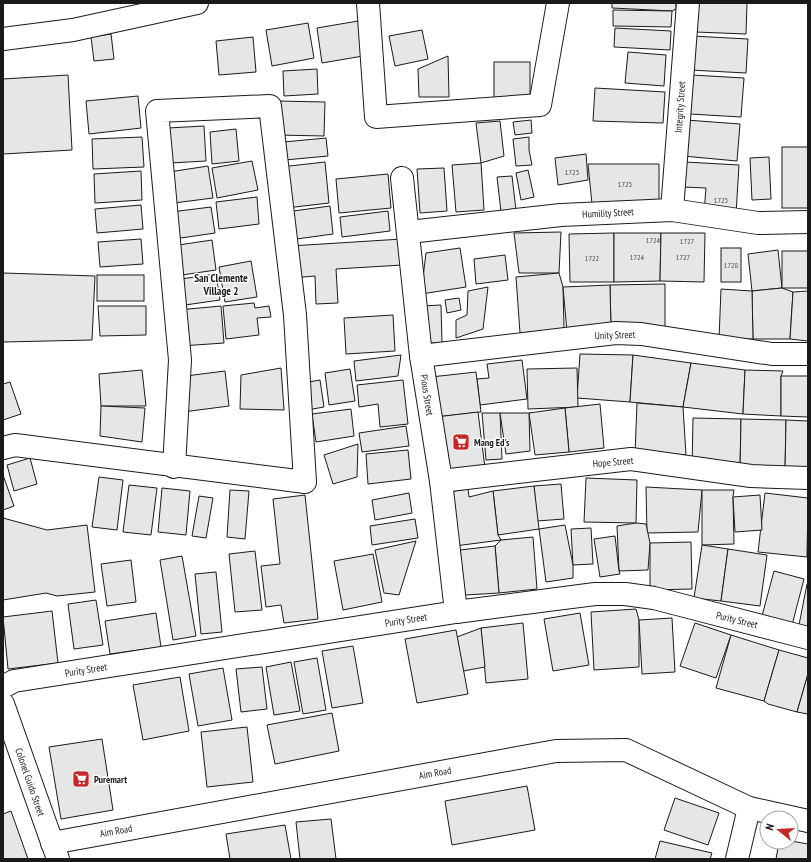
<svg xmlns="http://www.w3.org/2000/svg" width="811" height="862" viewBox="0 0 811 862" font-family="'PT Sans Narrow',sans-serif">
  <rect width="100%" height="100%" fill="#fff"/>
  <g fill="#e6e6e6" stroke="#1a1a1a">
    <polygon points="612,3 676,3 676,9 672,11 612,8"/>
    <polygon points="697,3 747,3 746,34 696,32"/>
    <polygon points="613,10 672,11 671,27 613,26"/>
    <polygon points="358,21 363,56 322,63 317,28"/>
    <polygon points="308,23 314,58 272,66 266,30"/>
    <polygon points="615,28 671,31 670,50 614,47"/>
    <polygon points="422,30 428,59 395,66 389,36"/>
    <polygon points="111,34 114,59 94,61 91,37"/>
    <polygon points="692,36 748,39 746,73 690,70"/>
    <polygon points="253,37 256,72 219,75 216,41"/>
    <polygon points="628,52 666,55 664,86 625,83"/>
    <polygon points="448,56 449,97 419,97 418,69"/>
    <rect x="494" y="62" width="36" height="41"/>
    <polygon points="317,69 318,94 284,96 283,71"/>
    <polygon points="68,75 72,150 3,154 3,79"/>
    <polygon points="692,75 744,78 741,117 690,114"/>
    <polygon points="595,88 665,92 663,123 593,121"/>
    <polygon points="138,96 141,128 89,134 86,101"/>
    <polygon points="277,101 325,102 324,136 277,135"/>
    <polygon points="531,120 532,133 515,135 513,122"/>
    <polygon points="686,120 740,124 737,161 683,156"/>
    <polygon points="500,121 504,156 481,163 476,123"/>
    <polygon points="204,126 206,161 170,163 168,128"/>
    <polygon points="236,129 239,161 212,164 210,132"/>
    <polygon points="142,137 144,167 93,169 92,139"/>
    <polygon points="529,137 529,150 532,165 516,166 513,139"/>
    <polygon points="326,138 328,156 285,160 284,142"/>
    <rect x="782" y="147" width="26" height="61"/>
    <polygon points="586,154 588,180 558,185 555,158"/>
    <polygon points="769,157 771,199 752,200 750,158"/>
    <polygon points="252,161 258,190 217,198 212,168"/>
    <polygon points="325,162 329,203 286,208 281,167"/>
    <polygon points="685,162 739,165 736,214 704,212 706,188 684,187"/>
    <polygon points="481,163 484,210 456,212 452,165"/>
    <polygon points="588,164 659,164 659,207 592,204"/>
    <polygon points="208,166 213,198 174,203 169,172"/>
    <polygon points="444,168 447,211 420,213 417,169"/>
    <polygon points="528,170 534,197 521,200 516,173"/>
    <polygon points="141,171 142,200 95,203 94,174"/>
    <polygon points="388,174 391,208 339,213 336,179"/>
    <polygon points="512,176 516,210 501,212 497,177"/>
    <polygon points="257,197 259,224 219,229 216,202"/>
    <polygon points="141,205 143,229 97,233 95,209"/>
    <polygon points="330,206 333,234 289,240 286,212"/>
    <polygon points="211,207 215,233 174,239 171,212"/>
    <polygon points="388,211 390,231 342,237 340,217"/>
    <polygon points="561,232 559,273 519,273 514,233"/>
    <polygon points="614,233 614,282 570,282 569,234"/>
    <polygon points="614,233 661,233 660,281 614,282"/>
    <polygon points="661,233 705,233 704,282 660,281"/>
    <polygon points="141,239 143,264 100,267 98,242"/>
    <polygon points="402,239 403,265 336,269 338,303 316,304 315,276 292,278 290,246"/>
    <polygon points="212,240 216,270 175,276 172,246"/>
    <polygon points="460,248 466,287 421,294 426,253"/>
    <rect x="721" y="248" width="20" height="34"/>
    <polygon points="778,250 782,288 752,291 748,254"/>
    <rect x="782" y="251" width="26" height="37"/>
    <polygon points="505,255 508,280 476,284 474,259"/>
    <polygon points="251,261 257,297 225,302 219,267"/>
    <polygon points="3,273 95,276 92,340 3,342"/>
    <polygon points="559,273 563,287 564,329 520,333 516,277"/>
    <polygon points="216,274 220,300 178,306 174,280"/>
    <rect x="97" y="275" width="47" height="26"/>
    <polygon points="665,284 665,327 611,329 610,285"/>
    <polygon points="610,285 611,329 567,332 563,287"/>
    <polygon points="488,287 483,329 456,338 456,320 467,315 468,291"/>
    <polygon points="782,288 793,292 790,339 753,339 752,291"/>
    <polygon points="721,289 752,291 753,339 719,339"/>
    <polygon points="808,291 808,341 790,339 793,292"/>
    <polygon points="459,298 461,310 447,313 445,300"/>
    <polygon points="254,303 255,308 269,306 271,317 257,318 259,335 226,339 223,306"/>
    <polygon points="441,305 442,343 423,343 422,306"/>
    <polygon points="98,306 146,306 146,335 100,336"/>
    <polygon points="221,306 224,343 181,346 178,310"/>
    <polygon points="393,315 395,351 346,354 344,318"/>
    <polygon points="580,354 633,355 630,402 577,398"/>
    <polygon points="401,355 398,376 356,381 354,361"/>
    <polygon points="633,355 691,363 683,407 630,402"/>
    <polygon points="522,360 527,399 480,405 477,379 489,378 487,364"/>
    <polygon points="691,363 745,370 743,414 683,407"/>
    <polygon points="281,368 284,410 240,409 241,375"/>
    <polygon points="577,368 578,407 528,409 527,369"/>
    <polygon points="350,369 355,401 329,405 325,373"/>
    <polygon points="142,370 146,406 101,406 99,374"/>
    <polygon points="745,370 783,371 781,376 781,416 743,414"/>
    <polygon points="225,371 229,406 183,412 178,377"/>
    <polygon points="476,372 481,412 436,417 431,377"/>
    <polygon points="781,376 808,376 808,417 781,416"/>
    <polygon points="320,380 324,407 307,410 303,383"/>
    <polygon points="403,380 408,424 380,427 378,404 359,407 357,385"/>
    <polygon points="10,382 21,414 3,420 3,384"/>
    <polygon points="637,403 683,407 686,455 635,454"/>
    <polygon points="600,404 604,448 569,452 565,408"/>
    <polygon points="101,406 145,408 142,442 100,436"/>
    <polygon points="565,408 569,452 535,455 529,413"/>
    <polygon points="351,409 354,436 316,442 312,414"/>
    <polygon points="478,412 485,468 443,473 436,417"/>
    <polygon points="482,413 500,413 502,459 486,460"/>
    <polygon points="500,413 529,413 530,451 506,454"/>
    <polygon points="693,418 741,419 740,470 692,468"/>
    <polygon points="741,419 786,420 785,470 740,470"/>
    <polygon points="786,420 808,421 808,471 785,470"/>
    <polygon points="406,426 409,446 362,452 359,433"/>
    <polygon points="358,444 357,477 333,484 324,455"/>
    <polygon points="408,450 411,479 368,484 366,454"/>
    <polygon points="30,458 37,484 14,491 7,465"/>
    <polygon points="3,475 14,506 3,510"/>
    <polygon points="99,477 123,480 117,530 92,527"/>
    <polygon points="586,478 637,480 636,523 584,522"/>
    <polygon points="561,484 564,519 537,521 534,486"/>
    <polygon points="129,485 157,488 151,535 123,532"/>
    <polygon points="534,486 539,529 498,535 493,491"/>
    <polygon points="646,487 702,490 698,532 647,533"/>
    <polygon points="162,488 190,491 186,535 158,532"/>
    <polygon points="468,489 469,497 493,491 498,535 501,540 455,546 448,492"/>
    <polygon points="230,490 249,491 245,539 227,537"/>
    <polygon points="702,490 734,490 733,497 734,544 702,545"/>
    <polygon points="409,493 412,513 375,520 372,500"/>
    <polygon points="765,493 808,498 807,557 758,552"/>
    <polygon points="305,495 318,619 284,623 281,605 266,607 261,566 280,564 273,499"/>
    <polygon points="760,495 762,530 735,532 733,497"/>
    <polygon points="199,496 213,498 206,538 192,536"/>
    <polygon points="3,518 47,530 87,525 95,592 57,596 46,593 3,600"/>
    <polygon points="415,519 418,538 372,545 370,526"/>
    <polygon points="636,523 646,524 650,543 648,570 619,571 617,526"/>
    <polygon points="565,525 573,565 573,578 546,582 539,529"/>
    <polygon points="591,528 593,564 573,565 571,529"/>
    <polygon points="615,536 619,571 620,574 600,577 594,539"/>
    <polygon points="533,537 537,589 499,593 495,546 501,540"/>
    <polygon points="416,541 399,595 384,593 375,550"/>
    <polygon points="691,542 692,589 650,590 650,543"/>
    <polygon points="702,545 728,549 721,601 694,598"/>
    <polygon points="495,546 499,593 465,595 460,550"/>
    <polygon points="728,549 767,555 760,606 721,601"/>
    <polygon points="255,551 262,610 235,612 229,554"/>
    <polygon points="373,554 382,602 343,610 334,561"/>
    <polygon points="182,556 196,636 173,640 160,560"/>
    <polygon points="131,560 136,602 107,606 101,564"/>
    <polygon points="774,571 804,579 792,625 762,616"/>
    <polygon points="216,572 222,632 201,634 195,574"/>
    <polygon points="807,584 808,584 808,627 799,625"/>
    <polygon points="96,600 103,645 74,649 68,604"/>
    <polygon points="636,609 639,620 639,667 594,670 591,612"/>
    <polygon points="52,611 58,663 8,669 3,617"/>
    <polygon points="156,613 161,647 110,654 105,621"/>
    <polygon points="580,613 589,665 553,671 544,619"/>
    <polygon points="672,618 675,672 642,674 639,620"/>
    <polygon points="523,623 528,679 486,683 481,628"/>
    <polygon points="695,623 731,635 716,678 680,666"/>
    <polygon points="481,628 485,667 463,671 457,637"/>
    <polygon points="456,630 468,694 417,703 405,639"/>
    <polygon points="731,635 779,650 764,701 716,688"/>
    <polygon points="353,646 363,703 332,708 322,651"/>
    <polygon points="779,650 808,658 808,674 797,712 768,704 764,701"/>
    <polygon points="317,658 326,710 303,714 294,662"/>
    <polygon points="291,662 300,711 274,715 266,667"/>
    <polygon points="262,667 267,709 241,712 236,669"/>
    <polygon points="223,668 232,720 198,726 189,674"/>
    <polygon points="808,674 808,714 797,712"/>
    <polygon points="180,677 189,731 143,740 133,685"/>
    <polygon points="332,713 339,751 275,764 267,725"/>
    <polygon points="247,727 253,782 207,787 201,732"/>
    <polygon points="102,739 113,810 61,819 49,747"/>
    <polygon points="527,786 535,830 452,845 445,801"/>
    <polygon points="675,798 719,813 708,845 664,830"/>
    <polygon points="11,811 28,859 3,859 3,814"/>
    <polygon points="331,819 336,859 300,859 296,822"/>
    <polygon points="285,825 291,859 230,859 226,834"/>
    <polygon points="660,841 712,853 710,859 655,859"/>
    <polygon points="791,841 808,844 808,859 776,859 779,842"/>
  </g>
  <g fill="none" stroke-linecap="round" stroke-linejoin="round">
    <g stroke="#1a1a1a" stroke-width="24">
      <g id="minor">
        <polyline points="368,3 376,117 540,105 558,3"/>
        <polyline points="3,39 73,30 197,3"/>
        <polyline points="402,178 421,356 441,481 456,612"/>
        <polyline points="672,210 688,3"/>
        <polyline points="409,232 561,215 672,210 758,223 808,222"/>
        <polyline points="421,356 616,333 641,334 772,354 808,354"/>
        <polyline points="3,448 15,445 305,482 295,315 270,106 157,111 180,360 174,467"/>
        <polyline points="441,481 631,459 751,476 808,478"/>
        <polyline points="3,687 14,681 456,612 595,594 625,594 654,598 808,638"/>
        <polyline points="3,704 58,859"/>
        <polyline points="52,843 556,751 626,750 749,808 808,821"/>
        <polyline points="737,859 749,808"/>
      </g>
    </g>
    <use href="#minor" stroke="#fff" stroke-width="22"/>
  </g>
  <defs>
    <g id="supermarket-square" transform="scale(0.9)"><rect x="-9" y="-9" width="18" height="18" rx="4" fill="#c62828" stroke="#fff"/><path d="M-6-5.5h2.5l.6 2H6L4.5 2H-2.5L-4.4-4H-6ZM-1.5 3.2a1.3 1.3 0 1 0 .1 0ZM3 3.2a1.3 1.3 0 1 0 .1 0Z" fill="#fff"/></g>
  </defs>
  <g fill-rule="evenodd">
    <use href="#supermarket-square" x="461" y="442"/>
    <use href="#supermarket-square" x="81" y="779"/>
  </g>
  <g text-anchor="middle" dominant-baseline="central" stroke-width="3" stroke-linejoin="round" paint-order="stroke">
    <g font-size="8" fill="#4d4d4d">
      <text x="572" y="172">1723</text>
      <text x="625" y="184">1725</text>
      <text x="721" y="200">1725</text>
      <text x="653" y="240">1724</text>
      <text x="687" y="241">1727</text>
      <text x="637" y="257">1724</text>
      <text x="683" y="257">1727</text>
      <text x="592" y="258">1722</text>
      <text x="731" y="265">1728</text>
    </g>
    <g font-size="10" fill="#1a1a1a" stroke="#fff">
      <text transform="translate(680 107) rotate(-86)">Integrity Street</text>
      <text transform="translate(608 213) rotate(-3)">Humility Street</text>
      <text transform="translate(615 335) rotate(-2)">Unity Street</text>
      <text transform="translate(427 395) rotate(81)">Pious Street</text>
      <text transform="translate(613 462) rotate(-5)">Hope Street</text>
      <text transform="translate(406 620) rotate(-9)">Purity Street</text>
      <text transform="translate(737 620) rotate(14)">Purity Street</text>
      <text transform="translate(86 670) rotate(-9)">Purity Street</text>
      <text transform="translate(435 773) rotate(-10)">Aim Road</text>
      <text transform="translate(30 782) rotate(71)">Colonel Guido Street</text>
      <text transform="translate(116 831) rotate(-10)">Aim Road</text>
    </g>
    <g font-size="10" font-weight="bold" fill="#1a1a1a" stroke="#fff" text-anchor="start">
      <text x="474" y="442">Mang Ed's</text>
      <text x="94" y="779">Puremart</text>
    </g>
    <g font-size="11" font-weight="bold" fill="#1a1a1a" stroke="#fff">
      <text x="221" y="278">San Clemente<tspan x="221" dy="13">Village 2</tspan></text>
    </g>
  </g>
  <rect width="811" height="862" fill="none" stroke="#1a1a1a" stroke-width="8"/>
  <g transform="translate(779 830) rotate(288)"><circle r="19" fill="#ffffff" stroke="#a3a3a3"/>
  <path d="M0-3L7 15L0 10L-7 15Z" fill="#c62828"/>
  <text y="-6" font-size="11" font-weight="bold" text-anchor="middle" fill="#1a1a1a">N</text>
  </g>
</svg>
